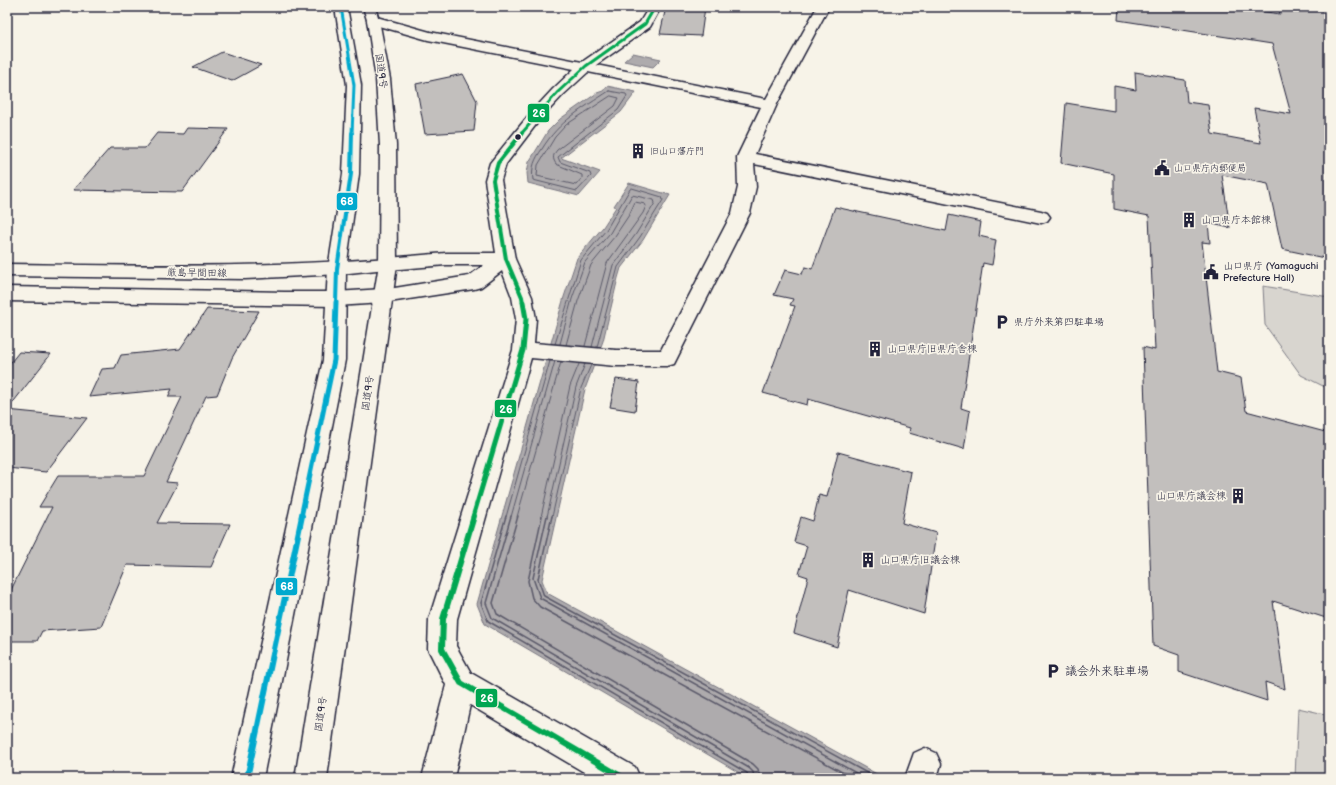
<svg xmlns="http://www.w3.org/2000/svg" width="1336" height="785" viewBox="0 0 1336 785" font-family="'Balsamiq Sans','Klee One',sans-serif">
  <rect width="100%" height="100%" fill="#f7f3e8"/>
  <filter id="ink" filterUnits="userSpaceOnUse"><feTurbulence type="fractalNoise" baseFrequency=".025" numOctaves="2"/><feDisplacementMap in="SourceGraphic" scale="8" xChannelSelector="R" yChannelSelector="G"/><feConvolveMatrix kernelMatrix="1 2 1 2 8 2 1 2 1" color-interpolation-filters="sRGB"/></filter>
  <g filter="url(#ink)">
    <g fill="#d8d5cf" stroke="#7d7c85">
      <polygon points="1263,286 1329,297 1329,389 1301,375 1265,325"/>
      <polygon points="1298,708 1329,715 1329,778 1295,778"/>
    </g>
    <g fill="#aeabad" stroke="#76747f">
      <polygon points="633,53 661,59 653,67 624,61"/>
      <polygon points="607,86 636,92 621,112 561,158 600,172 579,196 528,183 527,173 529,162 548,131 560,119 597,93 603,91"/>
      <polygon points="629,183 670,195 643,240 621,268 618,278 603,341 585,389 542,580 547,593 884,778 748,778 485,624 477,604 564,297 577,258 603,227 616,207 614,206"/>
    </g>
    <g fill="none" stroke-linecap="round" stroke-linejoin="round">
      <g stroke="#5a5969" stroke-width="1">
        <path d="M 609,91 L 626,94 L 627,96 L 618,110 L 558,157 L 560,162 L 590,173 L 591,176 L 577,191 L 533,180 C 531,167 535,159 542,149 C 559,121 582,109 609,91 Z"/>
        <path d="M 611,96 L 619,98 L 615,106 L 557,150 C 553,155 552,158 556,164 L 582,175 L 582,178 L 576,185 L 537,176 L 538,165 L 555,137 L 566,125 Z"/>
        <polyline points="555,344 581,260 606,230 630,189 632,188 662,197 663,200 640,237 618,267 597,347"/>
        <polyline points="560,344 572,299 585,262 610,233 632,195 654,200 655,203 636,234 613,265 592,347"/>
        <polyline points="566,345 578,301 591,265 615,236 629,215 635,202 645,204 646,206 643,213 607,263 585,346"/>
        <polyline points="506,517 550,361"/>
        <polyline points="511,517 555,361"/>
        <polyline points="517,517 561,362"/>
        <polyline points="541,517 570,386 579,364"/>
        <polyline points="547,517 576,387 585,364"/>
        <polyline points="552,517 581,388 591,365"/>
      </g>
      <g stroke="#5a5969" stroke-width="1.5">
        <polyline points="506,516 481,603 488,621 747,773 749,778"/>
        <polyline points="511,516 486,603 492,618 749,768 753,772 754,778"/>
        <polyline points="518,516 493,603 497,614 753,764 758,769 760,778"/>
        <polyline points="542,516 528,581 532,598 540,607 853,778"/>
        <polyline points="547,516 533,578 540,598 865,778"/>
        <polyline points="552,516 538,579 544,596 876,778"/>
      </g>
    </g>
    <g fill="#c2bfbd" stroke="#22223b">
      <polygon points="666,7 705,7 701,36 660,34"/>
      <polygon points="1119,7 1232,7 1280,14 1278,7 1329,7 1329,259 1282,249 1268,184 1222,175 1230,228 1208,223 1210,243 1202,242 1217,372 1241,378 1246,411 1329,433 1329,619 1273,601 1285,689 1265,682 1267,701 1179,672 1179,655 1153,646 1143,347 1155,350 1149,216 1114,209 1114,174 1061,163 1066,103 1114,111 1114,86 1136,90 1135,72 1185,80 1187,102 1208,105 1212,134 1261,143 1254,108 1291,114 1272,44 1118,20"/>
      <polygon points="222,52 261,65 232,81 193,67"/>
      <polygon points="463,74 477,101 474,131 425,134 416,84"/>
      <polygon points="187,128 228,129 182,192 73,190 110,148 145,148 157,133 183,134"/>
      <polygon points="835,207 946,231 949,215 981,222 979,236 996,240 992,265 983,263 961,408 970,411 964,449 909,433 910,428 808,399 807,405 763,393 795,306 790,305 793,299 774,295 785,270 802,274 805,267 812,269"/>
      <polygon points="207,309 259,311 232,358 217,395 206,396 166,482 178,483 157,523 230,524 211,567 127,565 101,627 42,631 37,641 7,641 7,598 52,507 39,507 58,476 144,476 182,397 168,397 172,389 89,397 102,369 115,368 121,355 180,349"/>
      <polygon points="19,352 51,354 7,410 7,367"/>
      <polygon points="616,379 639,382 635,411 610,407"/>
      <polygon points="7,410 87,418 46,472 7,468"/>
      <polygon points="838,452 911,472 902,523 936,533 924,614 849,590 837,647 794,633 808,577 799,574 807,546 794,542 801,517 813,521 819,495 827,497"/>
    </g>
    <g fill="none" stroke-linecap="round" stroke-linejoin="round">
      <g stroke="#22223b" stroke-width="3">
        <g id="minor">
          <path d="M 649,7 L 661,7 L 650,27 L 596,65 L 766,99 L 817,7 L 829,7 L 777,104 L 755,154 L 1041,211 L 1047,213 L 1050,217 L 1047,221 L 1041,223 L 754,164 L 756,187 L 750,213 L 674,364 L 667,366 L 616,366 L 531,358 L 457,619 L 456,646 L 471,673 L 635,767 L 640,778 L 594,778 L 470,705 L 454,778 L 422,778 L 446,685 L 428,649 L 429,619 L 513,350 L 516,319 L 512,297 L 502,271 L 481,287 L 474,289 L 383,303 L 376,301 L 373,296 L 376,291 L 469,276 L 484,265 L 446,265 L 388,270 L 381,268 L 379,264 L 381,260 L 388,258 L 446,253 L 496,253 L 485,180 L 490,163 L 528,116 L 553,89 L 574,69 L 428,40 L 368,23 L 367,20 L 368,17 L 373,16 L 430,32 L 582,62 L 640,22 ZM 588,72 L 761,107 L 737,157 L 738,187 L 732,213 L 661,350 L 616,350 L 534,343 L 536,319 L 532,297 L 515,259 L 501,180 L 506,164 L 538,122 L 563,95 Z"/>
          <polygon points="925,748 936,753 941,764 937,778 905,778 914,753"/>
        </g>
      </g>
      <g stroke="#22223b" stroke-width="3">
        <g id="major">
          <path d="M 388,258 L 395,260 L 397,264 L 395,268 L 340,274 L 245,279 L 7,276 L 7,264 C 134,266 261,268 388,258 Z"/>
          <polygon points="7,287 284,292 336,292 383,289 390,291 393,296 390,301 383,303 336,306 7,301"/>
        </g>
      </g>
      <g stroke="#22223b" stroke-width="3">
        <g id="highway">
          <polygon points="335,7 347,7 361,85 359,174 346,269 345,360 263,778 231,778 323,360 328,269 343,174 347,85"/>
          <polygon points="363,7 375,7 379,20 390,79 396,145 397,264 327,778 295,778 379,264 380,145 376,79 367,20"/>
        </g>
      </g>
      <use href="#minor" fill="#f7f3e8" fill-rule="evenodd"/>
      <use href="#major" fill="#f7f3e8" fill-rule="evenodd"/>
      <use href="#highway" fill="#f7f3e8" fill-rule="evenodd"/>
      <g stroke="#f7f3e8" stroke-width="5">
        <polyline id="bus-1-far3" points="521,134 558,92 586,66 645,24 655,7"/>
      </g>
      <g stroke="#f7f3e8" stroke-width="6">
        <polyline id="bus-1-far2" points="522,133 498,163 493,180 506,259 522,297 523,303"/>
      </g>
      <g stroke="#f7f3e8" stroke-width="8">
        <polyline id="bus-1-far1" points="473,517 523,350 526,319 523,302"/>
      </g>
      <g stroke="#f7f3e8" stroke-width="10">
        <polyline id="bus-1" points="474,516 443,619 442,649 461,683 624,778"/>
      </g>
      <g stroke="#f7f3e8" stroke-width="5">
        <polyline id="bus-2-far3" points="341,7 354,85 352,134"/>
      </g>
      <g stroke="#f7f3e8" stroke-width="6">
        <polyline id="bus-2-far2" points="336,303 337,269 351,174 352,133"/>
      </g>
      <g stroke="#f7f3e8" stroke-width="8">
        <polyline id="bus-2-far1" points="301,517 334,360 336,302"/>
      </g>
      <g stroke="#f7f3e8" stroke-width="10">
        <polyline id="bus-2" points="247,778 302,516"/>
      </g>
      <use href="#bus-1-far3" stroke="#00a651" stroke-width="3"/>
      <use href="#bus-1-far2" stroke="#00a651" stroke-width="4"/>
      <use href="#bus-1-far1" stroke="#00a651" stroke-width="5"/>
      <use href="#bus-1" stroke="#00a651" stroke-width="6"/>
      <use href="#bus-2-far3" stroke="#00a9ce" stroke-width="3"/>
      <use href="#bus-2-far2" stroke="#00a9ce" stroke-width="4"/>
      <use href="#bus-2-far1" stroke="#00a9ce" stroke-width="5"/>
      <use href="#bus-2" stroke="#00a9ce" stroke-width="6"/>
    </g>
  </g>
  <defs>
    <g id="building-bare" transform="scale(1.2)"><path d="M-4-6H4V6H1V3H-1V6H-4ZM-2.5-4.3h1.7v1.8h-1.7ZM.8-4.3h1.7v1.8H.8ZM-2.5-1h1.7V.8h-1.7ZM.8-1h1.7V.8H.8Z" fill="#22223b" stroke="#f7f3e8" stroke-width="2.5" paint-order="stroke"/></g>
    <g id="civic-bare" transform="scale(1.2)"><path d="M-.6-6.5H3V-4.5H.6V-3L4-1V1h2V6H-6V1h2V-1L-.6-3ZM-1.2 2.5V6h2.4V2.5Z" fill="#22223b" stroke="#f7f3e8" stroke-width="2.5" paint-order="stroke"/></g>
    <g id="parking-bare" transform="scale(1.2)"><path d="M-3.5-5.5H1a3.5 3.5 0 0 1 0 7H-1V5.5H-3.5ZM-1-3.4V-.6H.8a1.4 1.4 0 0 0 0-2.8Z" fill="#22223b" stroke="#f7f3e8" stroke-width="2.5" paint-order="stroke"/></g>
  </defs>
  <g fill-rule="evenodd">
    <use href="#building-bare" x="638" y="151"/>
    <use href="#civic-bare" x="1162" y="168"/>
    <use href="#building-bare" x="1189" y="220"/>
    <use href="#civic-bare" x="1211" y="272"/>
    <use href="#parking-bare" x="1002" y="322"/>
    <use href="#building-bare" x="875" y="349"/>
    <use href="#building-bare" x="1238" y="496"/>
    <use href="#building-bare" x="868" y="560"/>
    <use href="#parking-bare" x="1053" y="671"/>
  </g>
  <circle fill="#22223b" stroke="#f7f3e8" stroke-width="1.5" cx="518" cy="137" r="3.5"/>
  <g text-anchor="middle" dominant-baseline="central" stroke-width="3.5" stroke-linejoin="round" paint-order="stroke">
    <g font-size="9" fill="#22223b" stroke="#f7f3e8" text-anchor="start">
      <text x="650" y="151">旧山口藩庁門</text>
      <text x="1174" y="168">山口県庁内郵便局</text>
    </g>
    <g font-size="10" fill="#22223b" stroke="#f7f3e8">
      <text transform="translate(381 71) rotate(82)">国道9号</text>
      <text transform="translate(197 273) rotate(1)">厳島早間田線</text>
      <text transform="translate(368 393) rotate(-82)">国道9号</text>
      <text transform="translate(321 714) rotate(-82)">国道9号</text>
    </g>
    <g font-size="10" fill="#22223b" stroke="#f7f3e8" text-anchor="start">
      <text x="1201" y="220">山口県庁本館棟</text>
      <text x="1223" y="266">山口県庁 (Yamaguchi<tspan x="1223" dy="12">Prefecture Hall)</tspan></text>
      <text x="1014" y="322">県庁外来第四駐車場</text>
      <text x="887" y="349">山口県庁旧県庁舎棟</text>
      <text x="1226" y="496" text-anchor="end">山口県庁議会棟</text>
      <text x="880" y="560">山口県庁旧議会棟</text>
    </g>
    <g font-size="12" fill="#22223b" stroke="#f7f3e8" text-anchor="start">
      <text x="1065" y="671">議会外来駐車場</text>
    </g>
  </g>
  <g stroke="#f7f3e8" stroke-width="1.5">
    <rect x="527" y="103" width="23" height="20" rx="4" fill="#00a651"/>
    <rect x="336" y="192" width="22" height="19" rx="4" fill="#00a9ce"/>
    <rect x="494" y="399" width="23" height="19" rx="4" fill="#00a651"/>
    <rect x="275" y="577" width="23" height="19" rx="4" fill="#00a9ce"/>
    <rect x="475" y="688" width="23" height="20" rx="4" fill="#00a651"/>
  </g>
  <g font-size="11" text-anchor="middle" font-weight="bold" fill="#fff">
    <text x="539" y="117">26</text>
    <text x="347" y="205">68</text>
    <text x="506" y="413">26</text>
    <text x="287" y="590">68</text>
    <text x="487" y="702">26</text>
  </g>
  <rect width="1336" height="785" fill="none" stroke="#f7f3e8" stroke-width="24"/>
  <rect x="12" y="12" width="1312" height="761" fill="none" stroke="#22223b" stroke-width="1.5" filter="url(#ink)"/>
</svg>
